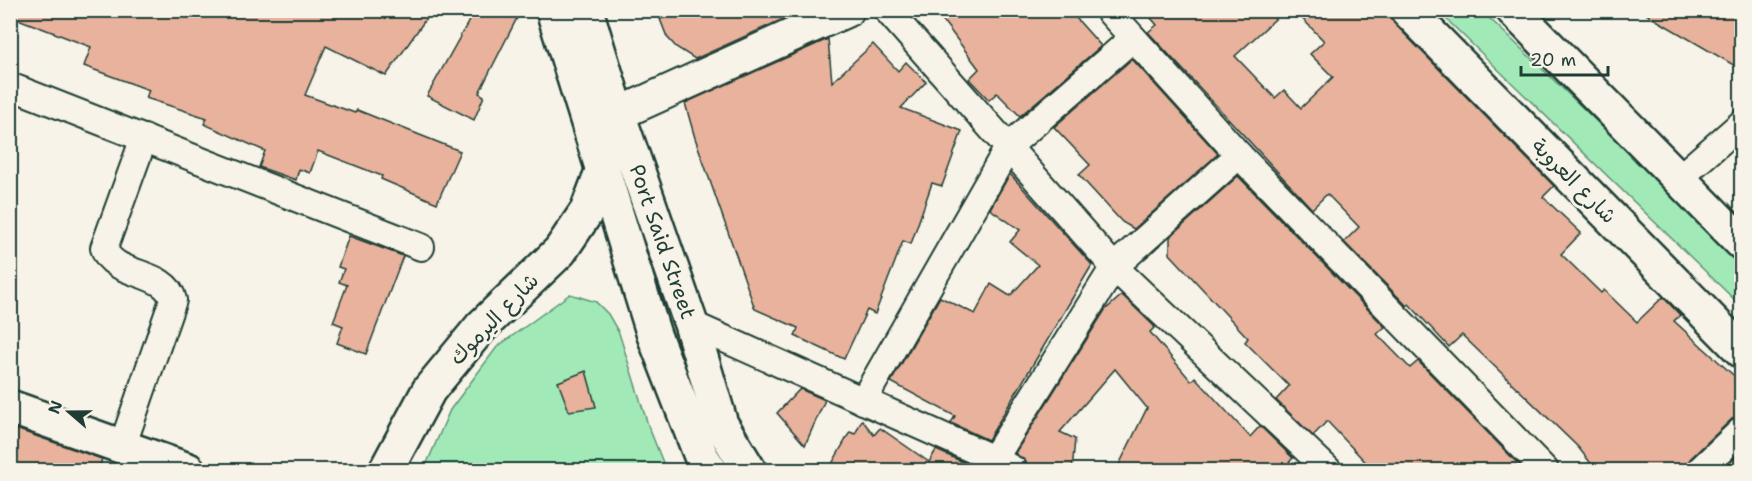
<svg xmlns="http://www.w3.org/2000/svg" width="1752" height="481" viewBox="0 0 1752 481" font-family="'Shantell Sans','Playpen Sans Arabic',sans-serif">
  <rect width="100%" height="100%" fill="#f7f3e8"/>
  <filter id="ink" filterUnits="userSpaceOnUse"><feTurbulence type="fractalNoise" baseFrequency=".0167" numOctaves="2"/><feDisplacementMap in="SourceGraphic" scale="12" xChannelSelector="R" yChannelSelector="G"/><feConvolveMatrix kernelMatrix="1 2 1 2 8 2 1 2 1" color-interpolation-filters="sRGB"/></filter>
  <g filter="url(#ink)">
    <g fill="#a1eab8" stroke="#609476" stroke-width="1.5">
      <polygon points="1438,11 1482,11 1741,260 1741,306"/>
      <polygon points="570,294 596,302 608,314 619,333 648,425 666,470 424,470 450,410 497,347"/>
    </g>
    <g fill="#e8b29c" stroke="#1f3d34" stroke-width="1.5">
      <polygon points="10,10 432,10 386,76 326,46 305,95 355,113 357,110 460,151 437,203 381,179 382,176 318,151 310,173 299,169 296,180 259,167 265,151 204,124 207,118 146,98 149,90 84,66 91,47 10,16"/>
      <polygon points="475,10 521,10 479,93 484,96 474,120 427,96"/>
      <polygon points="668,10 803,10 695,59 676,47 667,37 660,19 670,16"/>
      <polygon points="935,10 1069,10 1101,46 1020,116 997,93 989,100 969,79 979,69"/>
      <polygon points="1144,10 1285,10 1235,56 1275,98 1284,90 1301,108 1333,77 1310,54 1324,41 1294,10 1389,10 1394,23 1554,186 1543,197 1581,233 1561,254 1601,293 1604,290 1637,322 1663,297 1680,315 1674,321 1742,383 1742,415 1732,419 1690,459 1685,471 1597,471 1578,447 1462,335 1449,347 1409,304 1407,306 1344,242 1359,227 1327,194 1312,209 1148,32 1157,25"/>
      <polygon points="1639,10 1742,10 1742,70"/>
      <polygon points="828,39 832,82 873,44 898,71 906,62 926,82 901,108 962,131 942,186 932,183 911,244 903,241 875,314 867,310 844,359 795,336 798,328 755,309 695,138 685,103"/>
      <polygon points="1132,59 1218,154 1134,229 1122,222 1079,175 1090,165 1054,127"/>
      <polygon points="1010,174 1092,265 988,440 951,423 955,416 891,382 940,297 975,314 991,284 1010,296 1038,265 1010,242 1020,230 990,209"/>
      <polygon points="1238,176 1385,327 1377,334 1410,368 1418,361 1525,471 1374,471 1327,421 1313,436 1281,405 1276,400 1289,386 1245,342 1248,338 1170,254 1170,237"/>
      <polygon points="349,236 403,256 366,354 337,343 343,326 333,322 347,285 339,282 344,269 338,267"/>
      <polygon points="1122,295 1155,327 1150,332 1191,381 1195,377 1250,437 1260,426 1293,458 1281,471 1116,471 1147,408 1115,369 1060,432 1075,439 1072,471 1029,471 1026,462 1015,453 1105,310"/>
      <polygon points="586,371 596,407 569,411 558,382"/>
      <polygon points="800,389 825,400 805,445 777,413"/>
      <polygon points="862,420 874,435 880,428 929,462 936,450 983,471 828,471 850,432 855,434"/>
      <polygon points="10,427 102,459 98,471 10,471"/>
      <polygon points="1742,451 1742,471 1721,471"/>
    </g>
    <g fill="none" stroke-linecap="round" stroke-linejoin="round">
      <g stroke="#1f3d34" stroke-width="30">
        <g id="minor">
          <polyline points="887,10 1114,267 1328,470"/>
          <polyline points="1108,10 1239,155 1545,470"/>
          <polyline points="10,86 421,247"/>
          <polyline points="1678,179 1742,123"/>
          <polyline points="691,324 994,459 1014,470"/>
          <polyline points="863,401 1009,146 1133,38"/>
          <path d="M 122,447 L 173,300 C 166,269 113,278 104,248 L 144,138"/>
          <polyline points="994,459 1114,267 1239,155"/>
          <polyline points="1700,470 1742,430"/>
        </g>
      </g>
      <g stroke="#1f3d34" stroke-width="36">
        <polyline id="tertiary" points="618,114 848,10"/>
      </g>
      <g stroke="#1f3d34" stroke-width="38">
        <g id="secondary">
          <polyline points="553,10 654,335 701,456 710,470"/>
          <path id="s1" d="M 586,10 L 618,114 L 691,324 L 721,424 L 749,470"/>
          <polyline points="10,407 188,470"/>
          <polyline points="386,470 429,390 481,327 560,251 587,211 603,169"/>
        </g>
      </g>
      <g stroke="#1f3d34" stroke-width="38">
        <g id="primary">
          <polyline points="1407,10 1742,351"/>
          <polyline points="1513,10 1742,243"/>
        </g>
      </g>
      <use href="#minor" stroke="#f7f3e8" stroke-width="26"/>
      <use href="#tertiary" stroke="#f7f3e8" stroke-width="32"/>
      <use href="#secondary" stroke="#f7f3e8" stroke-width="33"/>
      <use href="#primary" stroke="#f7f3e8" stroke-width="33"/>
    </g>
  </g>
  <g text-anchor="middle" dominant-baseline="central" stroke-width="6" stroke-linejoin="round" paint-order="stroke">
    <g font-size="21" fill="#1f3d34" stroke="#f7f3e8">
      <text transform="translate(1574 181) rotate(45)">شارع العروبة</text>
      <text stroke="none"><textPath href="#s1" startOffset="244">Port Said Street</textPath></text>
      <text transform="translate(494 319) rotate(-46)">شارع اليرموك</text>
    </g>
  </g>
  <rect width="1752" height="481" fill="none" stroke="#f7f3e8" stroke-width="36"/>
  <rect x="18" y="18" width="1716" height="445" fill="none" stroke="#1f3d34" stroke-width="2" filter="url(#ink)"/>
  <g transform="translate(69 412) rotate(290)" stroke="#f7f3e8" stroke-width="4.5" paint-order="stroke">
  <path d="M0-4.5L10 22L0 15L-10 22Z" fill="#1f3d34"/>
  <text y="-9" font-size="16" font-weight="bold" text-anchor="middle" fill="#1f3d34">N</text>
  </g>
  <path d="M1521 66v9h87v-9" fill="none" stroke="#1f3d34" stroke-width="3"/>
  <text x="1530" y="66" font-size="18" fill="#1f3d34" stroke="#f7f3e8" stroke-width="4.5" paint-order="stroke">20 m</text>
</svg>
